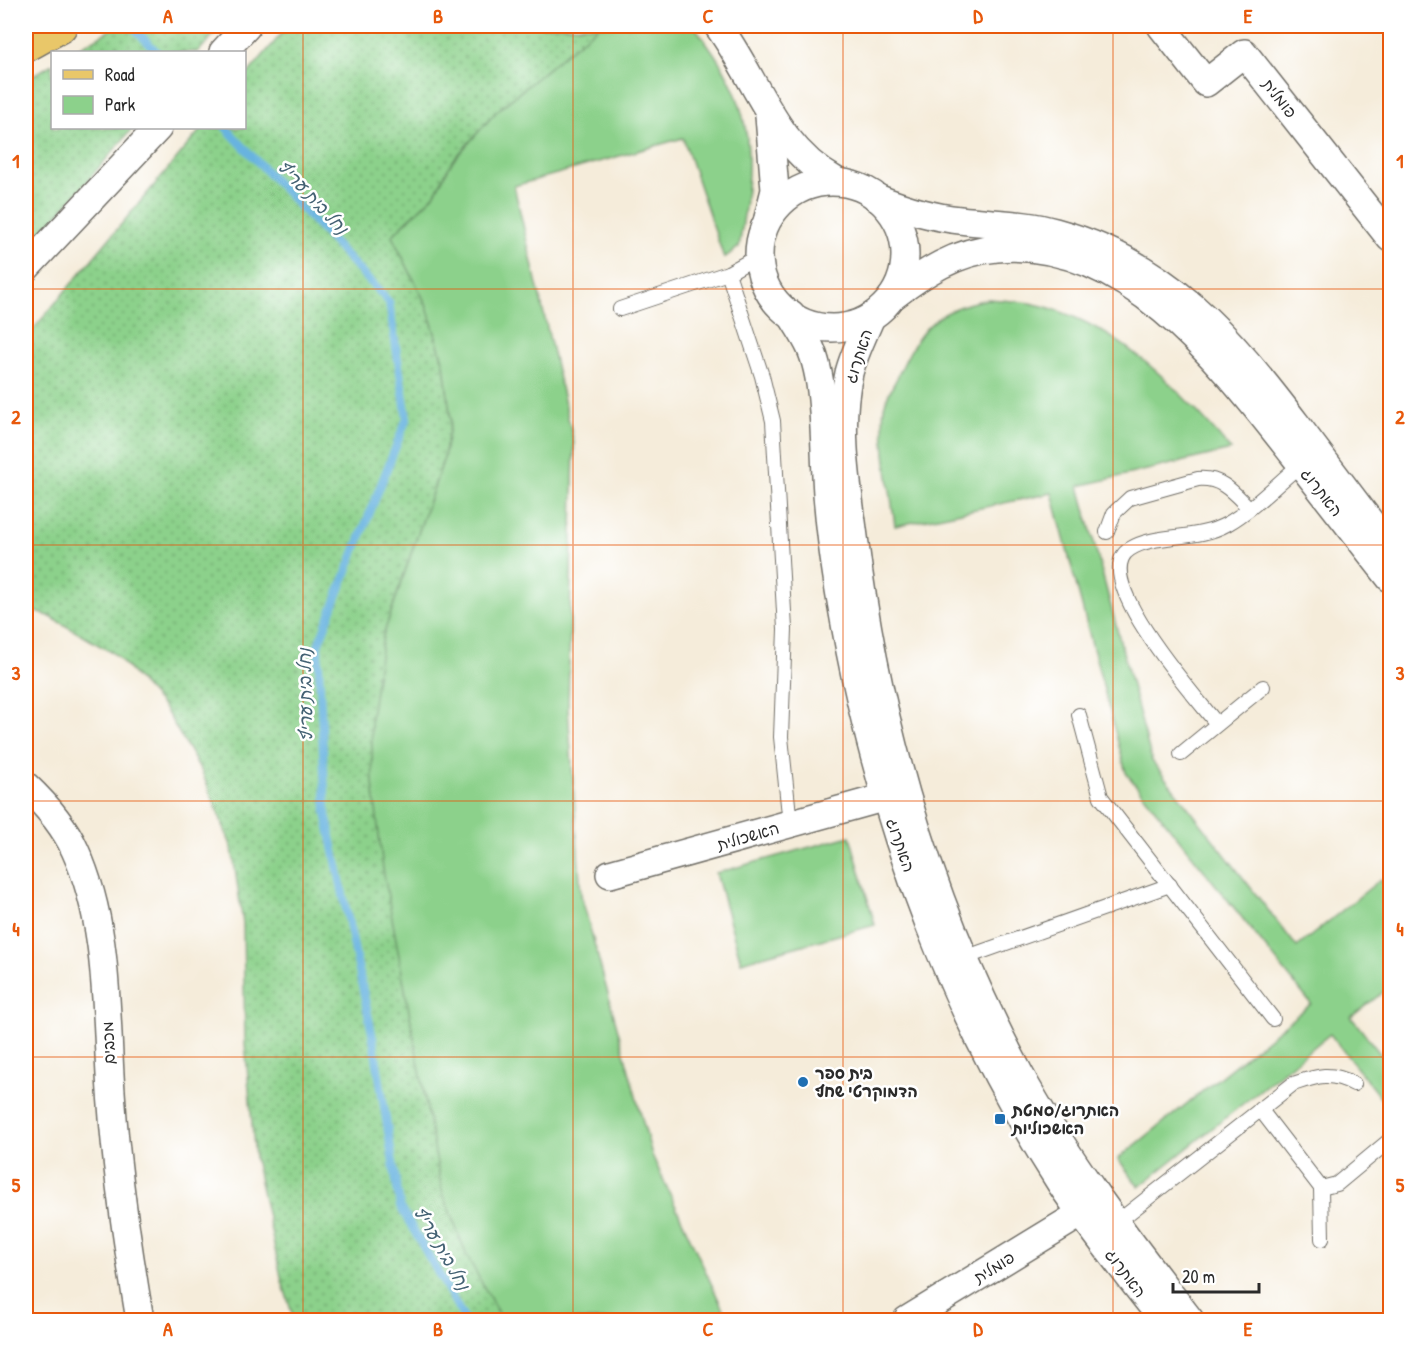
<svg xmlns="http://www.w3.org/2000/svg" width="1416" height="1346" viewBox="0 0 1416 1346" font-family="'Patrick Hand','Playpen Sans Hebrew',sans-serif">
  <defs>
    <pattern id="grass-dots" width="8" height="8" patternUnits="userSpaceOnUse" patternTransform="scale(1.5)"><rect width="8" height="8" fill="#8cd18b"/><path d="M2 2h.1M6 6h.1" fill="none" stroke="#73aa72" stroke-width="1.8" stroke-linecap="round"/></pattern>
  </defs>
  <rect width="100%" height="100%" fill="#fff"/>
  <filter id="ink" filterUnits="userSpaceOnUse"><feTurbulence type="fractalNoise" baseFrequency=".0167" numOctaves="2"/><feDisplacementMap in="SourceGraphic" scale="12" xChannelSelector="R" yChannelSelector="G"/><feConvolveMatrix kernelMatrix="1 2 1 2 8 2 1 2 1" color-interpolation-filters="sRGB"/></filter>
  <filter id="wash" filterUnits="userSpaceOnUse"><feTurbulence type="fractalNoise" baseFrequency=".008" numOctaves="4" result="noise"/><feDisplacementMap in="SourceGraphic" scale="24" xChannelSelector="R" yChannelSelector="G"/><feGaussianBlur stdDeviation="1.35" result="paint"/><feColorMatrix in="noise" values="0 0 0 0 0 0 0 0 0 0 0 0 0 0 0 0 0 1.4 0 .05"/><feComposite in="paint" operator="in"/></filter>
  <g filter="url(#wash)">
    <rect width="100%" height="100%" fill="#f5ecda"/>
    <g fill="url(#grass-dots)" stroke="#5c7e5b" stroke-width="1.5">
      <polygon points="117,26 222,26 198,52 72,52"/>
      <polygon points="288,26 599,26 496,112 452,162 434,195 392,236 427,306 444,364 451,421 444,458 383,636 502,1320 294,1320 282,1281 255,1159 245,1043 243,924 232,848 202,772 165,709 116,655 49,616 26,609 26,338 202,128 244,128 245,77"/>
      <polygon points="52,64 52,128 133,128 26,252 26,80"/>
    </g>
    <g fill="#8cd18b" stroke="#5c7e5b" stroke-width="1.5">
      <path d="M 599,26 L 694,26 C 756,103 755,153 739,247 L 724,258 L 683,138 L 514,186 L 574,443 L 568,709 L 581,895 L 652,1155 L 728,1320 L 502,1320 L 466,1254 L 442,1191 L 383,869 L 373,783 L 371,717 L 383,636 L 444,458 L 451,421 L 444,364 L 427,306 L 392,236 L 434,195 L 452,162 L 496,112 Z"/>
      <path d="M 988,299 C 1002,300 1016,301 1030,303 C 1114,320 1178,387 1231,450 L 1079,486 L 1152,761 L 1297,947 L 1381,879 L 1390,891 L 1390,987 L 1351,1017 L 1390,1066 L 1390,1110 L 1330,1034 L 1139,1187 L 1118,1159 L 1311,1004 L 1126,773 L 1052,493 L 895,526 C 891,493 880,438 884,407 C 886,397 893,386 897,378 C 919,329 935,309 988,299 Z"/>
      <polygon points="850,836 875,925 741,962 716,873"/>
    </g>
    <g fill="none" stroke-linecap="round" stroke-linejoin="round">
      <g stroke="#67b3e0" stroke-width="8">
        <polyline points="132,26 157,52"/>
        <polyline points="226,128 389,302 407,418 318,645 326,813 373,1038 400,1206 465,1320"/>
      </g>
    </g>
  </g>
  <g filter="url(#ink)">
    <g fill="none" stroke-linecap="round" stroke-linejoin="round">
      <g stroke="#726f68" stroke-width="16">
        <g id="lane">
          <polyline points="728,273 762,376 773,421 785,629 781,737 790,824"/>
          <polyline points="620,309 728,273 760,255"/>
          <path d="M 1107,532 L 1114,513 L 1130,498 L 1198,479 C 1221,477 1233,492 1248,507"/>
          <polyline points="1079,715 1101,797 1273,1019"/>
          <path d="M 1217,724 C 1198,699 1086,576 1130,549 C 1155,533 1197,541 1227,524 C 1252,510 1278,483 1301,464"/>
          <polyline points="1181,754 1263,687"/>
          <polyline points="964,958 1170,885"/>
          <polyline points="1260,1109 1321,1188 1337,1184 1390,1140"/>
          <polyline points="1321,1188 1322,1239"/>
          <path d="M 1116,1223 L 1293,1084 C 1317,1076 1330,1071 1354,1084"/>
        </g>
      </g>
      <g stroke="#726f68" stroke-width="30">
        <g id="street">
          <path d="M 718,26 C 757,79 775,148 836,181"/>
          <polyline points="1161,26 1206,83 1244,53 1390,238"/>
          <polyline points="223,52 247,26"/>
          <circle cx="832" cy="255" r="73"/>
          <path d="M 877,198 C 905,209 931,217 960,220 C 992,224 1024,223 1055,232 C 1168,263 1229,336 1297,425 C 1328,466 1359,507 1390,548"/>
          <polyline points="768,218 775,190 769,116"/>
          <polyline points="26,268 158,128"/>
          <path d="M 892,297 C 923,273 957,251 997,248 C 1125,236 1223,365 1293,454 C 1325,495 1358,537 1390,578"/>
          <path d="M 791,314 C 797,325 805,336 810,347 C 828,386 823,461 828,505 C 832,554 841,603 850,651 C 887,839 957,1023 1061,1184 C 1092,1231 1128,1275 1163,1320"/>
          <path d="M 871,317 C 863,336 854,354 849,373 C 837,427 847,483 854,537 C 877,723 930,907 1019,1073 C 1067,1161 1129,1241 1190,1320"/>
          <path d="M 26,786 C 45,804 64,825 75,850 C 111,928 105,1021 112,1105 C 117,1177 128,1249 140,1320"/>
          <polyline points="610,874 886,797"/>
          <polyline points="907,1320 1082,1213"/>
        </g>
      </g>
      <g stroke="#726f68" stroke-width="36">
        <polyline id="primary" points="26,45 60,26"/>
      </g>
      <use href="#lane" stroke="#fff" stroke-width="14"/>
      <use href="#street" stroke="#fff" stroke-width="27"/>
      <use href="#primary" stroke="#e9c769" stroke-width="33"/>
    </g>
  </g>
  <path fill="none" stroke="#e8590c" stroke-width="1.5" stroke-opacity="0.55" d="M 303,26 L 303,1320M 573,26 L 573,1320M 843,26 L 843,1320M 1113,26 L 1113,1320M 26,289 L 1390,289M 26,545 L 1390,545M 26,801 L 1390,801M 26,1057 L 1390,1057"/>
  <g fill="#1f6fb2" stroke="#fff" stroke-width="2">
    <circle cx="803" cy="1082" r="6"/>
    <rect x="994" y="1113" width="12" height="12" rx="3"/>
  </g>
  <g text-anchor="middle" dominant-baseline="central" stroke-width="5" stroke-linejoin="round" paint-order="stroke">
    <g font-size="16" fill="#2b2b2b" stroke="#fff">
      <text transform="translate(1280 98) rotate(52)">פומלית</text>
      <text transform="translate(858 356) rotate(-72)">האתרוג</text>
      <text transform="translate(1322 492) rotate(52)">האתרוג</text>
      <text transform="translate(748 836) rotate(-16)">האשכולית</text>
      <text transform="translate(901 845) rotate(71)">האתרוג</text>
      <text transform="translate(108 1043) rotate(-93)">מכבים</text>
      <text transform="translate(994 1267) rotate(-32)">פומלית</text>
      <text transform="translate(1126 1273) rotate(53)">האתרוג</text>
    </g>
    <g font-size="16" font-weight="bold" fill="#2b2b2b" stroke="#fff" text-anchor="start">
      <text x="815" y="1073">בית ספר<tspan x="815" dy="18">הדמוקרטי שחף</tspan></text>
      <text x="1012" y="1110">האתרוג/סמטת<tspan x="1012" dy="18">האשכוליות</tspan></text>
    </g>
    <g font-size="18" font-style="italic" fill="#436173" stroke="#fff">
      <text transform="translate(313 197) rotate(47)">נחל בית עריף</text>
      <text transform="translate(305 695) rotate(-91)">נחל בית עריף</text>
      <text transform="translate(442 1248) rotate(60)">נחל בית עריף</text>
    </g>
  </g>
  <rect width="1416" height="1346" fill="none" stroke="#fff" stroke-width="66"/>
  <rect x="51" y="51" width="195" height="78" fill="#ffffff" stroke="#aaaaaa" stroke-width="1.5"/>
  <rect x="63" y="70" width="30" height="9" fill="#e9c769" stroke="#aaaaaa" stroke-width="1.5"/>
  <text x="105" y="81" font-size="18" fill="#2b2b2b">Road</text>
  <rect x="63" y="96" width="30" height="18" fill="#8cd18b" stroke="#aaaaaa" stroke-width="1.5"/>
  <text x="105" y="111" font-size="18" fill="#2b2b2b">Park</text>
  <path d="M1173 1283v9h86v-9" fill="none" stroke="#2b2b2b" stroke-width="3"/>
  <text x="1182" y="1283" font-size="18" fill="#2b2b2b" stroke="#ffffff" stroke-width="4.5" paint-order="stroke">20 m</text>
  <rect x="33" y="33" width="1350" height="1280" fill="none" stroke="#e8590c" stroke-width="2"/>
  <g font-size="20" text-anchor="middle" font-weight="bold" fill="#e8590c">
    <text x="168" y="23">A</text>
    <text x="438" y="23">B</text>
    <text x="708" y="23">C</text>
    <text x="978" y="23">D</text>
    <text x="1248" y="23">E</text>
    <text x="16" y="168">1</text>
    <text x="1400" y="168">1</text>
    <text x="16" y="424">2</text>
    <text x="1400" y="424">2</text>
    <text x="16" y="680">3</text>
    <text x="1400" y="680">3</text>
    <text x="16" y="936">4</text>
    <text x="1400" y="936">4</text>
    <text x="16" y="1192">5</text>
    <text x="1400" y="1192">5</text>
    <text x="168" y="1336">A</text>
    <text x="438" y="1336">B</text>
    <text x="708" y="1336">C</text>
    <text x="978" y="1336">D</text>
    <text x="1248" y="1336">E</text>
  </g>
</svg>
